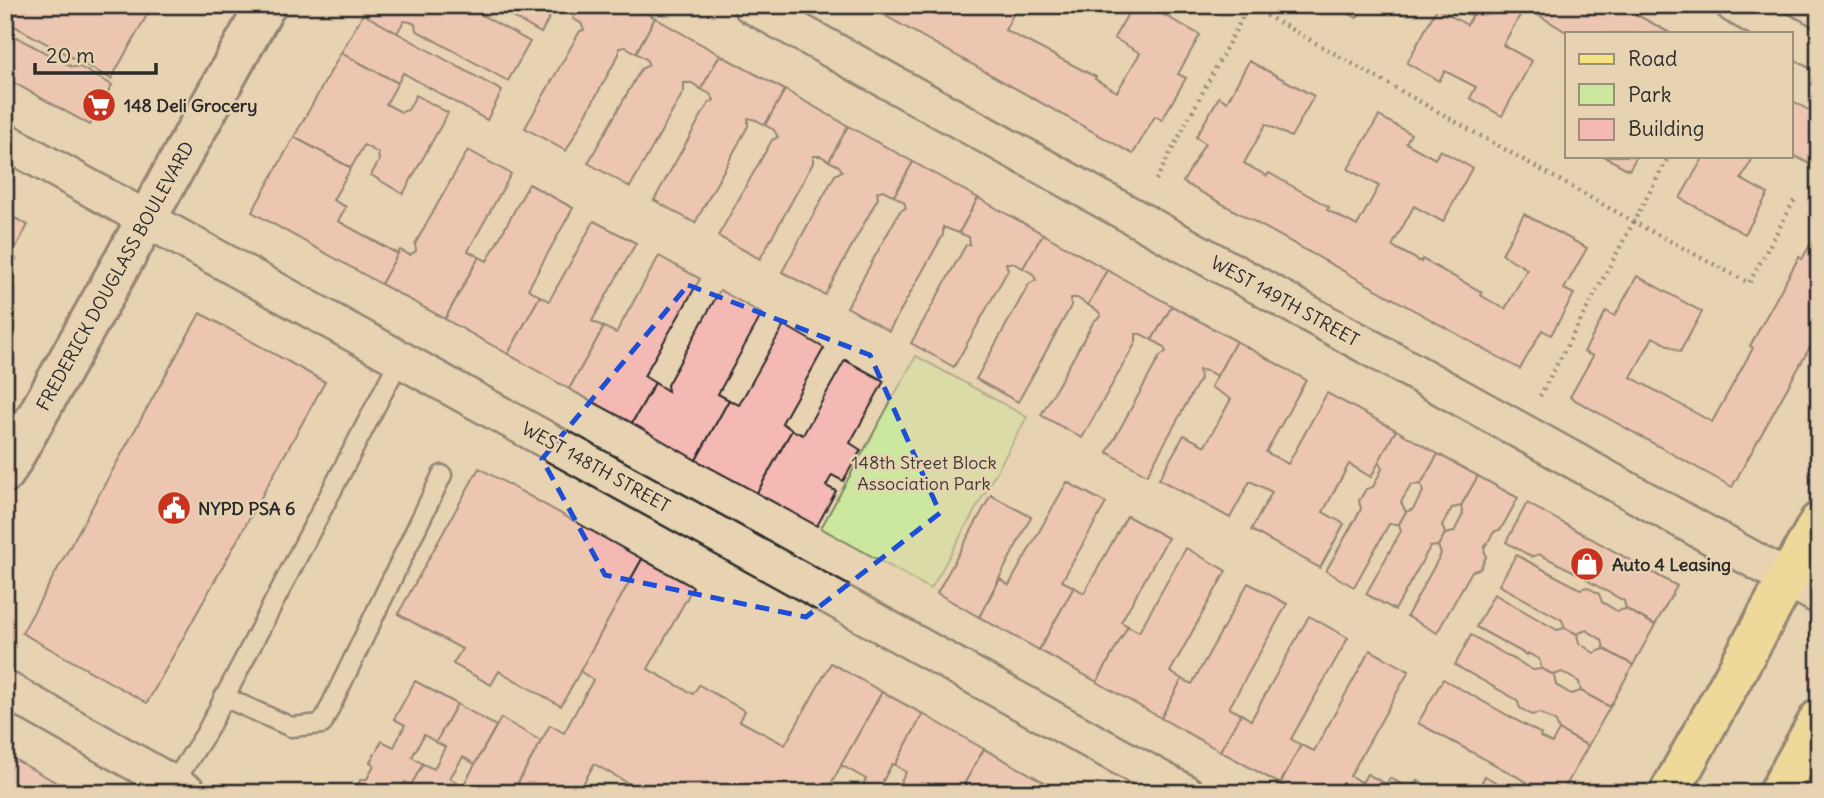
<svg xmlns="http://www.w3.org/2000/svg" width="1824" height="798" viewBox="0 0 1824 798" font-family="Delius,sans-serif">
  <rect width="100%" height="100%" fill="#e7d2b1"/>
  <filter id="ink" filterUnits="userSpaceOnUse"><feTurbulence type="fractalNoise" baseFrequency=".0143" numOctaves="2"/><feDisplacementMap in="SourceGraphic" scale="14" xChannelSelector="R" yChannelSelector="G"/><feConvolveMatrix kernelMatrix="1 2 1 2 8 2 1 2 1" color-interpolation-filters="sRGB"/></filter>
  <g filter="url(#ink)">
    <polygon fill="#cce79e" stroke="#7c8964" stroke-width="2" points="916,356 1027,417 931,589 821,528"/>
    <g fill="#f4b9b2" stroke="#2b2b2b" stroke-width="2">
      <polygon points="5,5 146,5 151,8 111,79 5,21"/>
      <polygon points="367,5 464,5 530,42 508,81 416,30 415,24 410,22 404,21 397,33 363,14"/>
      <polygon points="492,5 556,5 541,33"/>
      <polygon points="581,5 632,5 655,18 636,53 626,47 619,48 619,54 566,151 525,128 580,31 584,30 581,23 573,19"/>
      <polygon points="866,5 961,5 969,9 971,5 1018,5 1005,30 1096,77 1095,79 1117,92 1140,53 1114,38 1133,5 1146,5 1200,35 1178,74 1186,78 1162,120 1155,116 1133,154"/>
      <polygon points="1333,5 1364,5 1357,18"/>
      <polygon points="1478,5 1619,5 1670,33 1568,33 1525,7 1503,45 1532,61 1502,116 1470,98 1476,87 1445,71 1439,81 1407,63 1437,8 1467,25"/>
      <polygon points="363,14 502,91 487,120 403,73 398,83 341,53"/>
      <polygon points="655,18 720,55 701,89 692,83 684,83 684,91 630,187 588,163 641,69 649,65 646,59 636,53"/>
      <polygon points="5,31 72,67 80,67 112,85 90,125 5,78"/>
      <polygon points="341,53 398,83 386,104 401,112 408,110 416,95 448,113 403,194 371,175 379,161 378,153 364,145 351,168 294,137"/>
      <polygon points="720,55 785,90 765,125 756,120 748,118 748,126 695,223 654,200 708,104 714,100 710,94 701,89"/>
      <polygon points="1249,61 1314,96 1291,137 1266,124 1244,163 1267,176 1269,173 1329,207 1327,210 1357,226 1379,186 1348,169 1379,116 1411,134 1406,143 1435,159 1440,150 1472,168 1443,222 1414,206 1392,246 1421,262 1422,259 1482,292 1480,295 1505,309 1527,269 1502,254 1524,214 1587,248 1564,289 1574,294 1551,335 1542,330 1520,369 1183,182 1205,143 1196,137 1219,97 1227,102"/>
      <polygon points="785,90 848,126 829,161 821,156 813,156 813,163 760,259 718,236 772,140 778,137 774,130 765,125"/>
      <polygon points="1791,100 1819,116 1819,169 1791,154"/>
      <polygon points="848,126 913,162 894,196 883,190 877,192 878,198 825,295 782,272 835,175 842,171 839,166 829,161"/>
      <polygon points="294,137 351,168 333,200 346,207 338,221 398,254 381,284 252,212"/>
      <polygon points="468,150 511,174 468,251 479,257 445,319 381,284 400,250 410,255 416,251 415,244"/>
      <polygon points="1603,156 1637,156 1629,170"/>
      <polygon points="1699,156 1754,156 1741,179 1768,194 1745,234 1680,198 1703,158"/>
      <polygon points="913,162 978,198 959,233 943,227 943,235 889,331 847,307 900,211 906,208 904,202 894,196"/>
      <polygon points="529,184 573,208 528,289 540,296 508,354 445,319 479,257 487,261"/>
      <polygon points="978,198 1043,234 1023,268 1013,263 1006,263 1008,270 954,367 911,343 966,245 970,244 969,237 959,233"/>
      <polygon points="5,213 28,225 11,256 16,259 5,278"/>
      <polygon points="594,221 636,243 592,321 604,327 569,389 508,354 540,296 549,301"/>
      <polygon points="1819,230 1819,331 1732,487 1570,397 1593,356 1584,352 1606,311 1615,316 1637,276 1702,312 1680,352 1653,337 1631,377 1712,422 1753,348 1750,346 1799,257 1802,259"/>
      <polygon points="1043,234 1107,270 1088,305 1077,298 1071,298 1071,306 1018,402 976,379 1029,284 1036,280 1033,274 1023,268"/>
      <polygon points="659,256 700,279 644,376 655,383 632,423 569,389 604,327 616,333"/>
      <polygon points="1107,270 1172,306 1152,340 1141,334 1136,334 1136,342 1082,438 1041,415 1094,321 1101,316 1098,311 1088,305"/>
      <polygon points="720,290 762,314 718,394 729,400 696,460 632,423 655,383 668,391 667,385"/>
      <polygon points="1172,306 1236,341 1217,376 1207,371 1199,370 1200,379 1147,475 1107,452 1160,356 1166,352 1163,346 1152,340"/>
      <polygon points="200,313 325,382 147,703 22,633"/>
      <polygon points="784,325 824,348 782,423 792,430 757,493 696,460 729,400 739,405"/>
      <polygon points="1236,341 1306,380 1266,452 1288,464 1327,393 1396,430 1371,477 1349,464 1323,512 1344,524 1320,568 1251,530 1272,492 1250,481 1230,518 1159,479 1184,435 1205,446 1231,399 1211,387"/>
      <polygon points="845,360 884,381 850,443 861,450 843,481 832,475 826,486 836,491 817,526 757,493 792,430 803,435"/>
      <polygon points="1396,430 1438,454 1421,484 1411,485 1401,502 1406,512 1399,524 1389,524 1354,587 1326,571 1361,509 1359,501 1366,489 1373,487 1382,469 1379,461"/>
      <polygon points="1438,454 1478,476 1461,506 1452,508 1442,525 1445,534 1438,546 1430,547 1395,610 1366,594 1401,531 1399,524 1406,512 1413,509 1423,492 1421,484"/>
      <polygon points="479,468 642,559 561,706 499,671 491,685 453,664 462,649 398,614"/>
      <polygon points="1478,476 1518,498 1501,529 1494,532 1484,548 1486,557 1480,569 1472,571 1437,633 1407,616 1441,554 1438,546 1445,534 1454,532 1463,514 1461,506"/>
      <polygon points="1067,482 1106,503 1062,581 1074,587 1039,650 979,617 1000,579 1009,585"/>
      <polygon points="991,495 1031,517 979,617 937,593"/>
      <polygon points="1527,503 1677,586 1655,625 1626,609 1624,601 1590,582 1585,577 1539,554 1532,557 1506,542"/>
      <polygon points="1127,516 1168,538 1121,622 1128,626 1097,682 1039,650 1074,587 1084,593"/>
      <polygon points="1186,548 1226,571 1170,672 1182,679 1161,718 1097,682 1128,626 1139,632"/>
      <polygon points="1516,555 1580,589 1587,587 1599,594 1602,602 1617,611 1626,609 1655,625 1633,665 1604,649 1602,640 1586,630 1577,634 1565,628 1562,620 1499,585"/>
      <polygon points="642,559 693,587 648,669 693,694 699,685 745,711 740,721 785,745 831,663 882,692 826,793 646,793 594,764 578,793 512,793 550,725 564,733 593,680 580,671"/>
      <polygon points="1248,583 1287,604 1229,708 1241,714 1220,751 1161,718 1182,679 1192,684"/>
      <polygon points="1494,594 1557,630 1565,628 1577,634 1579,643 1594,653 1604,649 1633,665 1610,707 1581,691 1579,682 1562,672 1554,675 1542,669 1539,659 1528,653 1527,655 1476,627"/>
      <polygon points="1309,616 1348,638 1291,739 1301,745 1280,784 1220,751 1241,714 1251,720"/>
      <polygon points="1471,635 1533,670 1542,669 1554,675 1556,685 1571,694 1581,691 1610,707 1588,746 1559,730 1556,722 1540,713 1532,715 1520,708 1517,700 1455,665"/>
      <polygon points="1370,650 1409,671 1350,776 1362,782 1356,793 1296,793 1280,784 1301,745 1314,751"/>
      <polygon points="1443,679 1541,734 1540,737 1552,743 1559,730 1588,746 1562,793 1520,793 1527,782 1418,723"/>
      <polygon points="415,681 457,704 436,742 424,735 412,757 423,764 411,785 405,782 399,793 353,793 361,779 367,779 374,765 370,762 382,741 394,747 405,725 394,719"/>
      <polygon points="882,692 923,714 895,765 892,764 877,792 863,784 866,779 841,765"/>
      <polygon points="457,704 496,726 475,764 463,757 450,778 463,786 459,793 412,793 415,787 411,785 423,764 434,769 445,747 436,742"/>
      <polygon points="923,714 984,749 959,793 895,793 906,772 895,765"/>
      <polygon points="501,718 541,741 512,793 459,793"/>
      <polygon points="984,749 1044,782 1038,793 959,793"/>
      <polygon points="5,754 75,793 5,793"/>
      <polygon points="1367,774 1386,784 1390,778 1412,790 1417,780 1439,793 1356,793"/>
      <polygon points="1485,776 1515,793 1476,793"/>
      <polygon points="1044,782 1063,793 1038,793"/>
    </g>
    <g fill="none" stroke-linecap="round" stroke-linejoin="round">
      <g stroke="#2b2b2b" stroke-width="23">
        <g id="service">
          <polyline points="224,697 291,727 322,724 442,475"/>
          <polyline points="173,784 206,733 400,359"/>
        </g>
      </g>
      <g stroke="#2b2b2b" stroke-width="40">
        <g id="minor">
          <polyline points="751,5 1819,596"/>
          <polyline points="1734,5 1785,33"/>
          <polyline points="1791,36 1819,52"/>
          <polyline points="5,141 1186,793"/>
          <polyline points="5,689 189,793"/>
        </g>
      </g>
      <g stroke="#2b2b2b" stroke-width="44">
        <polyline id="secondary" points="5,473 266,5"/>
      </g>
      <g stroke="#2b2b2b" stroke-width="44">
        <g id="primary">
          <polyline points="1669,793 1819,522"/>
          <polyline points="1778,793 1819,719"/>
        </g>
      </g>
      <g stroke="#2b2b2b" stroke-width="4.5" stroke-dasharray="2 5" stroke-linecap="butt">
        <polyline points="1248,5 1634,222 1749,283 1795,199"/>
        <polyline points="1156,180 1249,5"/>
        <polyline points="1540,396 1669,156"/>
      </g>
      <use href="#service" stroke="#e7d2b1" stroke-width="18"/>
      <use href="#minor" stroke="#e7d2b1" stroke-width="35"/>
      <use href="#secondary" stroke="#e7d2b1" stroke-width="38"/>
      <use href="#primary" stroke="#f7e281" stroke-width="38"/>
    </g>
  </g>
  <path d="M0 0H1824V798H0ZM 688,285 L 870,355 L 940,513 L 806,617 L 605,575 L 542,459 Z" fill="#e7d2b1" fill-opacity=".55" fill-rule="evenodd"/>
  <path fill="none" stroke="#1d4ed8" stroke-width="5" stroke-dasharray="14 9" stroke-linejoin="round" d="M 688,285 L 870,355 L 940,513 L 806,617 L 605,575 L 542,459 Z"/>
  <defs>
    <g id="supermarket-disc" transform="scale(1.75)"><circle r="9.5" fill="#c8321e" stroke="#e7d2b1"/><path d="M-6-5.5h2.5l.6 2H6L4.5 2H-2.5L-4.4-4H-6ZM-1.5 3.2a1.3 1.3 0 1 0 .1 0ZM3 3.2a1.3 1.3 0 1 0 .1 0Z" fill="#fff"/></g>
    <g id="civic-disc" transform="scale(1.75)"><circle r="9.5" fill="#c8321e" stroke="#e7d2b1"/><path d="M-.6-6.5H3V-4.5H.6V-3L4-1V1h2V6H-6V1h2V-1L-.6-3ZM-1.2 2.5V6h2.4V2.5Z" fill="#fff"/></g>
    <g id="shop-disc" transform="scale(1.75)"><circle r="9.5" fill="#c8321e" stroke="#e7d2b1"/><path d="M-5-2.5h2.3a2.7 3.5 0 0 1 5.4 0H5L5.5 6h-11ZM-1.5-2.5h3a1.5 2.3 0 0 0-3 0Z" fill="#fff"/></g>
  </defs>
  <g fill-rule="evenodd">
    <use href="#supermarket-disc" x="99" y="105"/>
    <use href="#civic-disc" x="174" y="508"/>
    <use href="#shop-disc" x="1587" y="564"/>
  </g>
  <g text-anchor="middle" dominant-baseline="central" stroke-width="5" stroke-linejoin="round" paint-order="stroke">
    <g font-size="18" font-weight="bold" fill="#2b2b2b" stroke="#e7d2b1" text-anchor="start">
      <text x="124" y="105">148 Deli Grocery</text>
      <text x="198" y="508">NYPD PSA 6</text>
      <text x="1612" y="564">Auto 4 Leasing</text>
    </g>
    <g font-size="18" fill="#2b2b2b" stroke="#e7d2b1">
      <text transform="translate(115 276) rotate(-61)">FREDERICK DOUGLASS BOULEVARD</text>
      <text transform="translate(1285 301) rotate(29)">WEST 149TH STREET</text>
      <text transform="translate(596 467) rotate(29)">WEST 148TH STREET</text>
    </g>
    <g font-size="18" fill="#3b3e36" stroke="#e7d2b1">
      <text x="924" y="462">148th Street Block<tspan x="924" dy="21">Association Park</tspan></text>
    </g>
  </g>
  <rect width="1824" height="798" fill="none" stroke="#e7d2b1" stroke-width="28"/>
  <rect x="14" y="14" width="1796" height="770" fill="none" stroke="#2b2b2b" stroke-width="2.5" filter="url(#ink)"/>
  <rect x="1565" y="32" width="228" height="126" fill="#e7d2b1" stroke="#9c8f7b" stroke-width="2"/>
  <rect x="1579" y="54" width="35" height="10" fill="#f7e281" stroke="#9c8f7b" stroke-width="2"/>
  <text x="1628" y="66" font-size="21" fill="#2b2b2b">Road</text>
  <rect x="1579" y="84" width="35" height="21" fill="#cce79e" stroke="#9c8f7b" stroke-width="2"/>
  <text x="1628" y="102" font-size="21" fill="#2b2b2b">Park</text>
  <rect x="1579" y="119" width="35" height="21" fill="#f4b9b2" stroke="#9c8f7b" stroke-width="2"/>
  <text x="1628" y="136" font-size="21" fill="#2b2b2b">Building</text>
  <path d="M35 63v10h121v-10" fill="none" stroke="#2b2b2b" stroke-width="3.5"/>
  <text x="46" y="63" font-size="21" fill="#2b2b2b" stroke="#e7d2b1" stroke-width="5" paint-order="stroke">20 m</text>
</svg>
